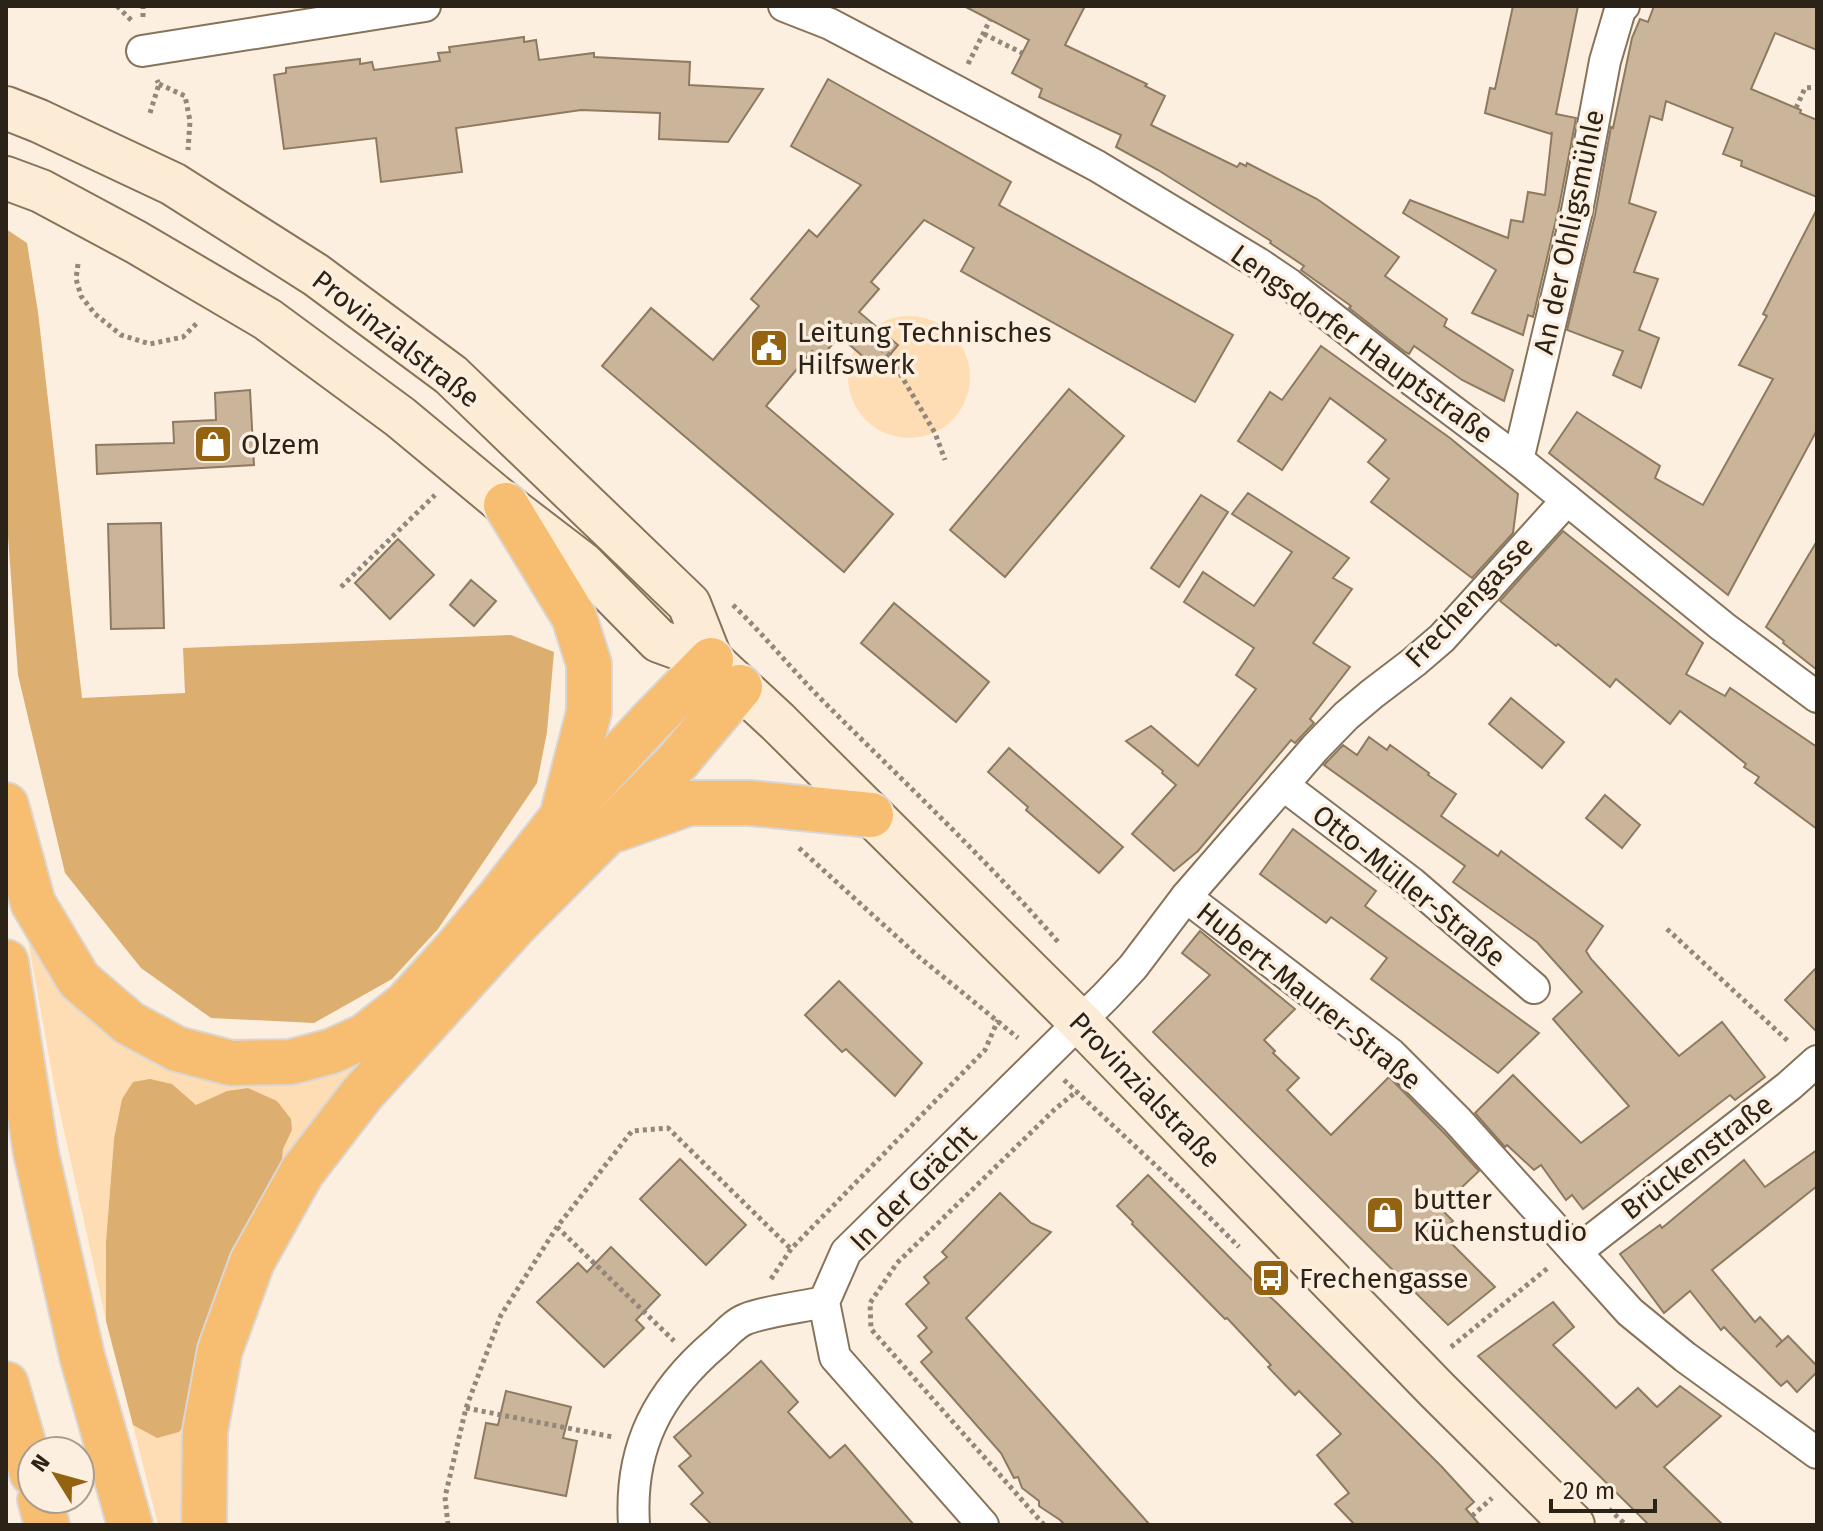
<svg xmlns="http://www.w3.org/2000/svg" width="1823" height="1531" viewBox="0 0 1823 1531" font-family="'Fira Sans',sans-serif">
  <rect width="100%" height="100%" fill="#fdefdf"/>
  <g fill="#feddb4">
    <circle cx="909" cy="377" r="61"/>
    <polygon points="27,935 168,1059 386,1035 280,1184 283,1149 292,1130 227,1091 195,1106 172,1084 114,1139 106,1242 106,1321 55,1090"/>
    <polygon points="193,1413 183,1525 158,1525 133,1425 157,1438"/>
  </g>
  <g fill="#dcae70">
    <polygon points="6,229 27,243 38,312 82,698 185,693 183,648 511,635 554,652 547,732 537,783 438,929 392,979 314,1023 211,1018 141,968 65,873 18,675 6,508"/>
    <polygon points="150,1079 172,1084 196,1105 227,1091 248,1088 277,1101 291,1119 292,1130 283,1149 280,1184 193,1413 179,1432 157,1438 133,1425 106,1321 106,1242 114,1139 122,1099 133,1082"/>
  </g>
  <g fill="#cab59a" stroke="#8e7a61" stroke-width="2">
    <polygon points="964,6 1085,6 1065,45 1147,84 1145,86 1165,96 1151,125 1237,167 1240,163 1246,166 1247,163 1317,199 1399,257 1385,276 1447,319 1444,326 1513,370 1504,401 1462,380 1414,346 1409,354 1405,352 1349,308 1351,306 1301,270 1304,266 1270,243 1271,241 1158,170 1116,147 1121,135 1039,97 1042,89 1012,73 1029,40"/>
    <polygon points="1513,6 1578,6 1556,114 1576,118 1559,207 1533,317 1528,315 1523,335 1472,313 1496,270 1403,213 1410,200 1508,238 1511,220 1523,222 1528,192 1545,195 1552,132 1551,134 1485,113 1490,88 1495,89"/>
    <polygon points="1654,6 1817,6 1817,50 1775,33 1751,89 1801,110 1800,113 1817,120 1817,197 1741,166 1742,161 1723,154 1733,128 1666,101 1662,120 1650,116 1629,203 1656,212 1634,272 1658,279 1639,330 1659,338 1641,388 1613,375 1623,351 1567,330 1595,215 1611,127 1613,128 1632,38 1640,19 1648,22"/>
    <polygon points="524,37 524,42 536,40 539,60 594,53 594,57 690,62 689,85 763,89 728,142 659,139 660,113 581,110 456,128 462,172 381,182 376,138 284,149 274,75 286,73 286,68 360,59 360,64 372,62 374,70 440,61 438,53 450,52 449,47"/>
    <polygon points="828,79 1011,182 999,205 1233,335 1195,402 961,271 974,248 924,220 871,282 879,289 859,312 898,345 878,369 839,336 821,358 812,351 766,406 893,514 844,572 602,366 651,308 713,360 759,306 751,299 809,230 817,237 861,185 791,146"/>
    <polygon points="1817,209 1817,430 1728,595 1549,453 1577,412 1660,466 1655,478 1703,505 1773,379 1739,365 1767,316 1763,314"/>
    <polygon points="1321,346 1450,438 1518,494 1513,533 1472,578 1371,502 1389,479 1368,462 1386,440 1330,398 1282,470 1238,441 1270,392 1282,400"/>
    <polygon points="1069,389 1124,436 1005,577 950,530"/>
    <polygon points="250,390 254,465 97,474 96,445 174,443 173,422 216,420 215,393"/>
    <polygon points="1248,493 1349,558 1333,578 1352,589 1313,643 1350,667 1310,719 1314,723 1295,743 1291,740 1198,851 1174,871 1132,834 1176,785 1162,773 1163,771 1126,741 1151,726 1198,766 1256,689 1236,675 1254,648 1184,602 1203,572 1254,606 1292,552 1232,514"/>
    <polygon points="1201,495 1228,512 1179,587 1151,568"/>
    <polygon points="161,523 164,628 111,629 108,524"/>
    <polygon points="1563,531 1703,643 1686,674 1725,696 1730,688 1817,747 1817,829 1755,783 1759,777 1744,767 1746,764 1680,711 1670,724 1616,679 1610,687 1558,644 1556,646 1500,601"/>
    <polygon points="398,539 434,575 390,619 355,583"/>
    <polygon points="1817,541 1817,670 1783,643 1784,641 1766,627"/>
    <polygon points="471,580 496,601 474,626 450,605"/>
    <polygon points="894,603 989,682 956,722 861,643"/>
    <polygon points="1511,698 1564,742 1542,768 1489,724"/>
    <polygon points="1369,737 1387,750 1390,745 1429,773 1428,775 1456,794 1441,816 1498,856 1501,851 1603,926 1586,951 1591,959 1679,1056 1722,1022 1765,1077 1735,1100 1730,1095 1583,1209 1572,1195 1566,1200 1541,1165 1534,1170 1507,1145 1505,1147 1475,1113 1513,1075 1581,1143 1629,1106 1553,1019 1582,992 1537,942 1453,882 1465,866 1324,765 1343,745 1357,755"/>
    <polygon points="1009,748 1123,847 1099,873 1026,810 1028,807 988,772"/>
    <polygon points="1605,795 1640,825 1622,848 1586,818"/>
    <polygon points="1293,829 1376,891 1365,906 1539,1033 1498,1073 1371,979 1387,958 1331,917 1326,923 1260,874"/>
    <polygon points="1200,931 1295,1009 1264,1040 1275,1051 1273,1053 1299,1078 1287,1090 1331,1135 1389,1077 1446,1135 1479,1171 1440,1208 1453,1221 1441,1233 1495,1287 1448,1325 1153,1032 1210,975 1182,953"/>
    <polygon points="1817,967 1817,1032 1785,1000"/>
    <polygon points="839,981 922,1063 895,1096 846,1049 842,1052 805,1015"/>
    <polygon points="1817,1150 1817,1186 1712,1270 1755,1322 1760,1317 1782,1341 1776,1347 1788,1336 1817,1366 1817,1372 1797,1392 1787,1381 1781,1386 1724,1327 1721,1330 1690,1291 1664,1313 1620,1254 1660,1225 1662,1228 1744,1160 1765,1187"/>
    <polygon points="680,1159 746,1225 706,1265 640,1199"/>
    <polygon points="1148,1175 1259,1287 1277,1303 1441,1466 1474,1502 1466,1509 1480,1525 1355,1525 1335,1504 1349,1493 1317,1455 1341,1434 1299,1391 1295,1395 1268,1367 1271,1365 1227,1318 1225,1319 1132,1224 1133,1222 1117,1206"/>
    <polygon points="1000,1193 1031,1223 1051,1232 966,1318 1150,1525 1065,1525 1060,1520 1039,1506 1039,1501 1022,1488 1018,1477 1014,1478 1001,1453 921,1362 932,1352 918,1336 927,1328 906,1304 929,1283 924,1277 947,1257 942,1252"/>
    <polygon points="611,1247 660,1295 636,1320 644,1328 604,1367 537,1302 578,1263 587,1272"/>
    <polygon points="1553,1302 1574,1327 1553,1345 1616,1408 1638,1388 1657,1407 1680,1386 1721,1416 1664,1467 1723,1525 1649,1525 1478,1356"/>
    <polygon points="761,1361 798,1402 788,1412 830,1458 845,1445 914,1525 712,1525 691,1504 703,1493 679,1466 691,1456 674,1437"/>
    <polygon points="506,1391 571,1407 563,1438 577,1441 566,1496 475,1478 486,1423 498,1425"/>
  </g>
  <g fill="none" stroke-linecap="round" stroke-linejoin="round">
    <g stroke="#87735a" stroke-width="34">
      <g id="minor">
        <polyline points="784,6 830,24 866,43 1097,166 1258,263 1289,284 1413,381 1518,460 1722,626 1817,697"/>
        <polyline points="142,51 425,6"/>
        <polyline points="1518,460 1577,211 1605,61 1620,10 1624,6"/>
        <polyline points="1283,785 1412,883 1534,988"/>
        <polyline points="1186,897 1391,1054 1457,1120 1630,1312 1685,1357 1817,1453"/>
        <polyline points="1576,1252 1789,1086 1817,1061"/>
        <path d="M 634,1525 C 629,1447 658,1392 717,1342 C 725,1335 735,1323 746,1319 C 766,1311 802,1307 824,1302"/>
        <polyline points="983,1525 835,1357 824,1302 846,1252 1106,996 1133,967 1186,897 1315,748 1346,716 1372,694 1414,662 1442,638 1567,500"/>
      </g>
    </g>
    <g stroke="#87735a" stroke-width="46">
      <g id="secondary">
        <polyline points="6,108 39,121 173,184 316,275 451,375 689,604 711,660"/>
        <polyline points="6,178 41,191 136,242 267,319 400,417 506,505 583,564 659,641 711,660 778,722 1080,1022 1437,1390 1573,1525"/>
      </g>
    </g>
    <g stroke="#d9d7d5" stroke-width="48">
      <g id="motorway">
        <polyline points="506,505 574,617 589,664 589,712 564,809"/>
        <polyline points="6,805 33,903 79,980 129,1023 177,1049 231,1063 291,1062 332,1051 365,1036 406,1004 455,950 497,900 562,817 652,720 711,660"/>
        <polyline points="617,829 689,803 750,803 871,815"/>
        <polyline points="6,962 36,1153 82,1356 130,1525"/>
        <polyline points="6,1384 32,1473"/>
        <polyline points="40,1499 47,1525"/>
        <polyline points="204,1525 205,1431 220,1350 252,1262 302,1172 362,1094 515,925 678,761 740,687"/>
      </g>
    </g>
    <g stroke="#92877a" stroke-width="5" stroke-dasharray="4 4" stroke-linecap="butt">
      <polyline points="117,6 133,22"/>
      <polyline points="143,17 143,6"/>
      <polyline points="984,34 1022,53"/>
      <polyline points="968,64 990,20"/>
      <polyline points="159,84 185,96 190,121 188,150"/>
      <polyline points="1796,108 1805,88 1817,87"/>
      <polyline points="150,113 159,84 157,80"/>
      <polyline points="78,264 76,279 81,296 95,314 121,335 150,344 183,337 198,322"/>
      <polyline points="849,324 889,355 935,433 945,460"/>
      <polyline points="341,587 435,495"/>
      <path d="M 733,605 C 765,636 793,671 825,703 C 904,782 986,859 1059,943"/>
      <polyline points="799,848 919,957 1018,1038"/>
      <polyline points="1667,929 1789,1042"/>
      <polyline points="1064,1080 1181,1189 1239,1247"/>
      <polyline points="557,1227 674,1341"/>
      <polyline points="771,1279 791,1249 985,1050 998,1020"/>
      <polyline points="1451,1347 1549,1267"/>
      <polyline points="466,1408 613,1437"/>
      <polyline points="1609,1509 1626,1525"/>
      <polyline points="1472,1516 1492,1498"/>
      <polyline points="448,1525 445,1497 466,1408 501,1315 557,1227 632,1131 668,1128 791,1249"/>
      <polyline points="1044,1525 871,1329 870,1303 897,1263 1054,1110 1077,1091"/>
    </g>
    <use href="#minor" stroke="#fff" stroke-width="30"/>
    <use href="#secondary" stroke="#fdecd5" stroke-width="42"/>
    <use href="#motorway" stroke="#f7be72" stroke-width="44"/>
  </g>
  <defs>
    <g id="civic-square" transform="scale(2)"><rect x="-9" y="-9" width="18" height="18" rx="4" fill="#936312" stroke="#fdefdf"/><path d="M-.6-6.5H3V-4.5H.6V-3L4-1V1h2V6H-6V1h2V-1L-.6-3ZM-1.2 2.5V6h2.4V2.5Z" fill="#fff"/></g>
    <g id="shop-square" transform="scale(2)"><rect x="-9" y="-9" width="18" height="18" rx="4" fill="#936312" stroke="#fdefdf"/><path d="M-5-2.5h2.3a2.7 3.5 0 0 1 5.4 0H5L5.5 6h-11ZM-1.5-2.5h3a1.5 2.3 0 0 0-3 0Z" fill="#fff"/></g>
    <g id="bus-square" transform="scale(2)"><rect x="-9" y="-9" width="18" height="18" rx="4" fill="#936312" stroke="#fdefdf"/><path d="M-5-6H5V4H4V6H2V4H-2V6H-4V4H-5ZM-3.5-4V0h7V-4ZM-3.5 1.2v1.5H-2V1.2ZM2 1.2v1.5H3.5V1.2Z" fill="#fff"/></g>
  </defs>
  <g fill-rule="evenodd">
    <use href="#civic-square" x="769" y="348"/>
    <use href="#shop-square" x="213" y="444"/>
    <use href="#shop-square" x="1385" y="1215"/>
    <use href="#bus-square" x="1271" y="1278"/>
  </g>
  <g text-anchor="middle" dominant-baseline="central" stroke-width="7" stroke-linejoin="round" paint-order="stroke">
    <g font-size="28" fill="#2b2318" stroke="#fdefdf">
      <text transform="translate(1569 232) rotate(-78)">An der Ohligsmühle</text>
      <text transform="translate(396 339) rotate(38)">Provinzialstraße</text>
      <text transform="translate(1362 344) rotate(36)">Lengsdorfer Hauptstraße</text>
      <text transform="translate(1469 602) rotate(-46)">Frechengasse</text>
      <text transform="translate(1409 886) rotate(39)">Otto-Müller-Straße</text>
      <text transform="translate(1309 996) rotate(39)">Hubert-Maurer-Straße</text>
      <text transform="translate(1145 1090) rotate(46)">Provinzialstraße</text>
      <text transform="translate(1697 1157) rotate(-38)">Brückenstraße</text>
      <text transform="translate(913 1188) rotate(-45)">In der Grächt</text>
    </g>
    <g font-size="28" fill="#2b2318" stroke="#fdefdf" text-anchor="start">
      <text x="797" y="332">Leitung Technisches<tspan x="797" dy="32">Hilfswerk</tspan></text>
      <text x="241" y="444">Olzem</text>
      <text x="1413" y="1199">butter<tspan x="1413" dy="32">Küchenstudio</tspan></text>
      <text x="1299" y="1278">Frechengasse</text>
    </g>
  </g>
  <rect width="1823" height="1531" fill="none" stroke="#2b2318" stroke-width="16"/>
  <g transform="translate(56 1475) rotate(307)"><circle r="38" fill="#fdefdf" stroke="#a99d8f" stroke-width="2"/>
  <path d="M0-6L14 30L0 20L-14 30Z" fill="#936312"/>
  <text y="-12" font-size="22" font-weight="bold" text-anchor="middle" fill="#2b2318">N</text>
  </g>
  <path d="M1551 1499v12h104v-12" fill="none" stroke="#2b2318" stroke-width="4"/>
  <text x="1563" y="1499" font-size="24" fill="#2b2318" stroke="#fdefdf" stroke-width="6" paint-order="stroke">20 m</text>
</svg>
